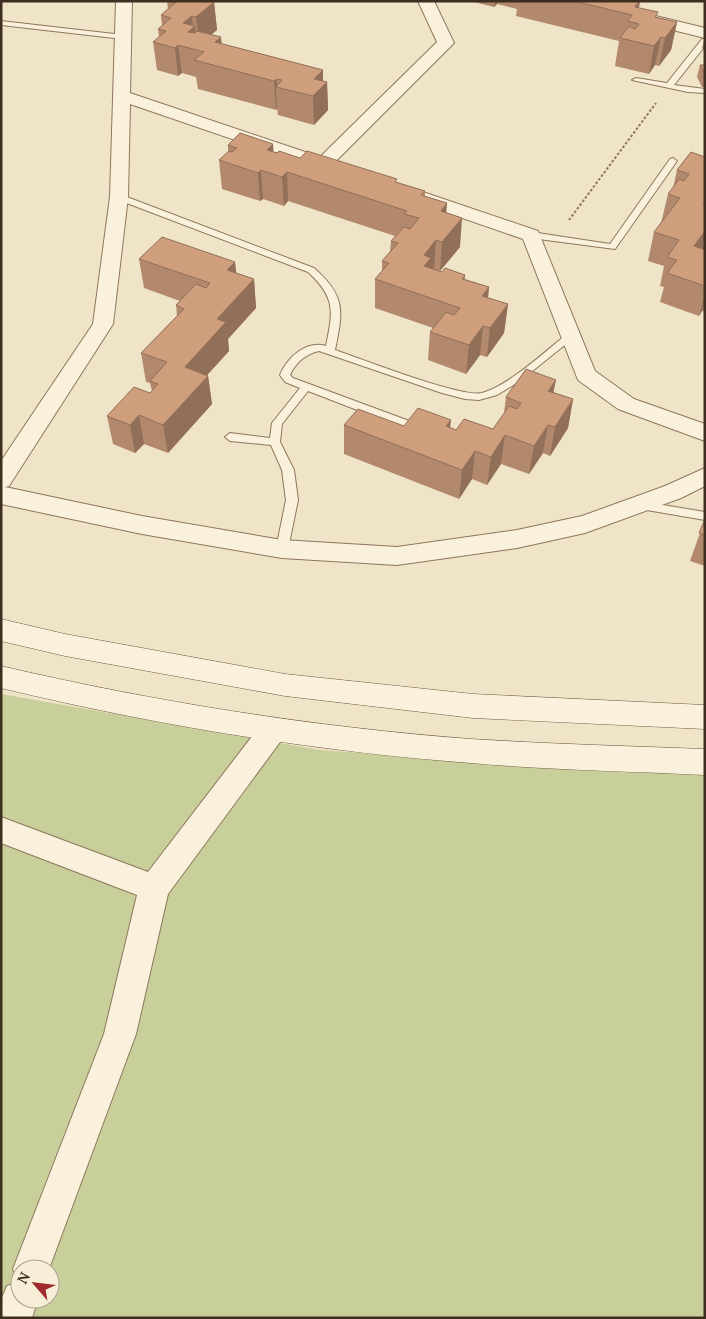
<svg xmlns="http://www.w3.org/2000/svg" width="706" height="1319" viewBox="0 0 706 1319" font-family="'PT Serif',serif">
  <rect width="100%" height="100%" fill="#f0e4c8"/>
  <path fill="#c9cf9b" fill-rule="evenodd" d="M 1,694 L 320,750 L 599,771 L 705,774 L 705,1318 L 1,1318 ZM 20,1269 L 50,1269 L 50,1299 L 20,1299 Z"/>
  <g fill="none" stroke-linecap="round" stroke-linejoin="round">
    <g stroke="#8d765c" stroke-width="2">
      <g id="lane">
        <polygon points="1,21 123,35 127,37 123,39 1,25"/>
        <polygon points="702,39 705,39 705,46 674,85 705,89 705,93 688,92 632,80 636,78 667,83"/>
        <polygon points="673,158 677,161 615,249 531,238 526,235 531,232 610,244 670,159"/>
        <path d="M 119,194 L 314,268 C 346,296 343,311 335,350 C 362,359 461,398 482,393 C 508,386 546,351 567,334 L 575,334 L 576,336 L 520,381 L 497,395 L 479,400 L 465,399 L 442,393 L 319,351 C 306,354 296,362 290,375 L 293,378 L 412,422 L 413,425 L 408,429 L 404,428 L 308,391 L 282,424 L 280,442 L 294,470 L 298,500 L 288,549 L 282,553 L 276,549 L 286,500 L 282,470 L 271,445 L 230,441 L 225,437 L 230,433 L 270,438 L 272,423 L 300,388 L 285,382 L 280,375 C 287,358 306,340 326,346 C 333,311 336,298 308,272 L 116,199 L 116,195 Z"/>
        <polygon points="639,501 705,512 705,520 635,508 633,505"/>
      </g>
    </g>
    <g stroke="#8d765c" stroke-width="2">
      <g id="street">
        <polygon points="116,1 132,1 130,93 320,157 437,42 418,1 434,1 454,43 335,162 340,164 343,168 340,172 334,174 130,104 128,197 113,324 9,486 5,487 142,516 282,540 397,547 517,530 582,516 665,486 705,468 705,486 681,498 585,533 517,548 397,565 282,558 142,534 1,504 1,461 93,324 110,197"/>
        <polygon points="566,1 594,1 705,28 705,38 568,4"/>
        <polygon points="414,189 538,231 595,371 634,399 705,424 705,441 618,409 578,380 523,239 407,199 405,195 407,191"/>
        <polygon points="273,718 283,722 287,730 283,738 168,894 136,1034 49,1269 20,1269 20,1299 38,1299 32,1318 1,1318 1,1300 7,1286 18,1282 13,1269 104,1034 137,895 1,843 1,817 148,872 263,722"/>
      </g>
    </g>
    <g stroke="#6f573f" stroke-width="1">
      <g id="secondary">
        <polygon points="1,619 65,634 285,674 473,694 705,705 705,729 473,718 285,696 65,656 1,641"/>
        <path d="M 1,666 C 155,702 314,727 471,739 C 549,744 627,746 705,749 L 705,775 C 627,771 548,770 471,763 C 314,751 154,725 1,688 Z"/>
      </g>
    </g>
    <polyline stroke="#8d765c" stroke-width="2" stroke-dasharray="2.5 2" stroke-linecap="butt" points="569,220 656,103"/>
    <use href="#lane" fill="#faf1dc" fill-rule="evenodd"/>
    <use href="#street" fill="#faf1dc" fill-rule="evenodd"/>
    <use href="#secondary" fill="#faf1dc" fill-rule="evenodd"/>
  </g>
  <g fill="#b2896c">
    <polygon points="167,1 212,1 214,2 217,30 211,34 222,44 323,70 323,81 327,82 328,110 314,125 278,115 277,108 276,110 198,89 196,77 182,73 178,76 157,70 153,42 159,37 158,29 162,26 161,15 168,9"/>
    <polygon points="470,1 640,1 639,8 657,17 677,22 671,50 659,66 655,65 649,74 615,66 619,41 516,16 517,9 497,4 494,7"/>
    <polygon points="705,37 705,52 702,48"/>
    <polygon points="700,65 705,65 705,87 702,87 697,77"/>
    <polygon points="228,145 274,152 300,158 397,182 425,191 425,196 446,213 460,247 440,271 434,269 442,272 465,275 465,279 489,287 488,298 508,304 504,333 487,357 480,355 466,374 428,360 430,332 433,328 375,308 375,279 382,271 382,261 390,252 391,241 395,236 288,201 284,206 263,199 260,201 222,189 219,160 228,152"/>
    <polygon points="691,152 704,249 705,250 705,312 702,311 699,316 660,302 664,287 660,286 664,266 648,261 654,232 661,223 668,194 673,188 677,170"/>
    <polygon points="139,259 235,262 236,273 254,279 256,308 228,339 229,351 207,375 208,376 212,404 168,453 144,444 135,453 113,444 107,416 150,393 152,391 150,383 146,382 141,353 177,316 176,305 180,301 144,288"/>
    <polygon points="553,392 573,399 568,428 550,456 543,453 529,474 501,464 487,485 472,479 459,499 344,454 344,425 404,426 450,428 456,430 493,429 504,413 506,397"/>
    <polygon points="705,519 705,566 690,561"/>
  </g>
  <g fill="#916f58">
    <polygon points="495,1 498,1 497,4 494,7"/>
    <polygon points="640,1 636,23 635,7"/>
    <polygon points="214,2 217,30 199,45 196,17"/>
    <polygon points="192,16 193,27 195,26 197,50 183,23"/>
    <polygon points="677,22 671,50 659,66 665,38"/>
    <polygon points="221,37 224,65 215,42"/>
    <polygon points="661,37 655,65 649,74 654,46"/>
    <polygon points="178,45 182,73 178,76 175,48"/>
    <polygon points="323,70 323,86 327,82 328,110 314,125 313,96 314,79"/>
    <polygon points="277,79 277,87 276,87 277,108 276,110 274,81"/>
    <polygon points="273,144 275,173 267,150"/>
    <polygon points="261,170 263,199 260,201 258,173"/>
    <polygon points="287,172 288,201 284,206 282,177"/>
    <polygon points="447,203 445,232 441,211"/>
    <polygon points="462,218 460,247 440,271 442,242"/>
    <polygon points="705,231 705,248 686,275 694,246"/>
    <polygon points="436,240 434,269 430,274 423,295 424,255"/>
    <polygon points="235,262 238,291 227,270"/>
    <polygon points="254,279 256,308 228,339 229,351 189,395 185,367 217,319"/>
    <polygon points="489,287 486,316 482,296"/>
    <polygon points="705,294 705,300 702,311 699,316"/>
    <polygon points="508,304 504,333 487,357 490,328"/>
    <polygon points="483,326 480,355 466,374 469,345"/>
    <polygon points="208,376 212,404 168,453 163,425"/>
    <polygon points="556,380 550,409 548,391"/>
    <polygon points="573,399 568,428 550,456 555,427"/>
    <polygon points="139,415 144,444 135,453 130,425"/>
    <polygon points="451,420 448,448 446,426"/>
    <polygon points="548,425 543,453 529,474 534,446"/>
    <polygon points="505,435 501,464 487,485 491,457"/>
    <polygon points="475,451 472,479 459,499 462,470"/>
  </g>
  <g fill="#cf9f7d" stroke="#916f58">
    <polygon points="172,1 212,1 214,2 196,17 192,16 183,23 195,26 188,32 195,33 197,31 221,37 215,42 323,70 314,79 327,82 313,96 276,87 282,80 277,79 274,81 194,60 204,52 178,45 175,48 153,42 166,31 158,29 171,18 161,15 176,2"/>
    <polygon points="574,1 639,1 635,7 658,12 655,17 677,22 665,38 661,37 654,46 620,38 629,26 635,29 639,24 628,21 632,15"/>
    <polygon points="700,65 705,65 705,74"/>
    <polygon points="240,133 273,144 267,150 277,153 279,151 300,158 307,151 397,179 395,182 425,191 421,195 447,203 441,211 462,218 442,242 436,240 424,255 431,258 424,266 442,272 445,268 465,275 462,279 489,287 482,296 508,304 490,328 483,326 469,345 430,332 446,312 454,315 460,308 375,279 389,263 382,261 398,243 391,241 404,227 410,229 419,218 404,214 407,211 287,172 282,177 261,170 258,173 219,160 229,151 232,152 237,148 228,145"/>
    <polygon points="691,152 705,157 705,202 703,205 705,205 705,231 694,246 705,250 705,286 667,273 677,260 667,257 679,240 654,232 680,198 668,194 679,179 684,181 689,174 677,170"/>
    <polygon points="162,237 235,262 227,270 254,279 217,319 226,322 185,367 208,376 163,425 139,415 130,425 107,416 134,387 150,393 158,384 150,381 167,362 141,353 184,309 176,305 196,284 206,288 210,283 139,259"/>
    <polygon points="526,369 556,380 548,391 573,399 555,427 548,425 534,446 505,435 491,457 475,451 462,470 344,425 358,409 404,426 418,408 451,420 446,426 456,430 464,419 493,429 509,406 517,409 521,403 506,397"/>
    <polygon points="705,519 705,535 699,533"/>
  </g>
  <rect width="706" height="1319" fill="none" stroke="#3d2e20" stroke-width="5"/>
  <g transform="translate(35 1284) rotate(298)"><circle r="24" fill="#f7eed8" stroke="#ada18e"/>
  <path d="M0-4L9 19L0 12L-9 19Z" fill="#9e2a2b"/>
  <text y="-8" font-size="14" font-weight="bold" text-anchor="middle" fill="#3d2e20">N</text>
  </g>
</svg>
